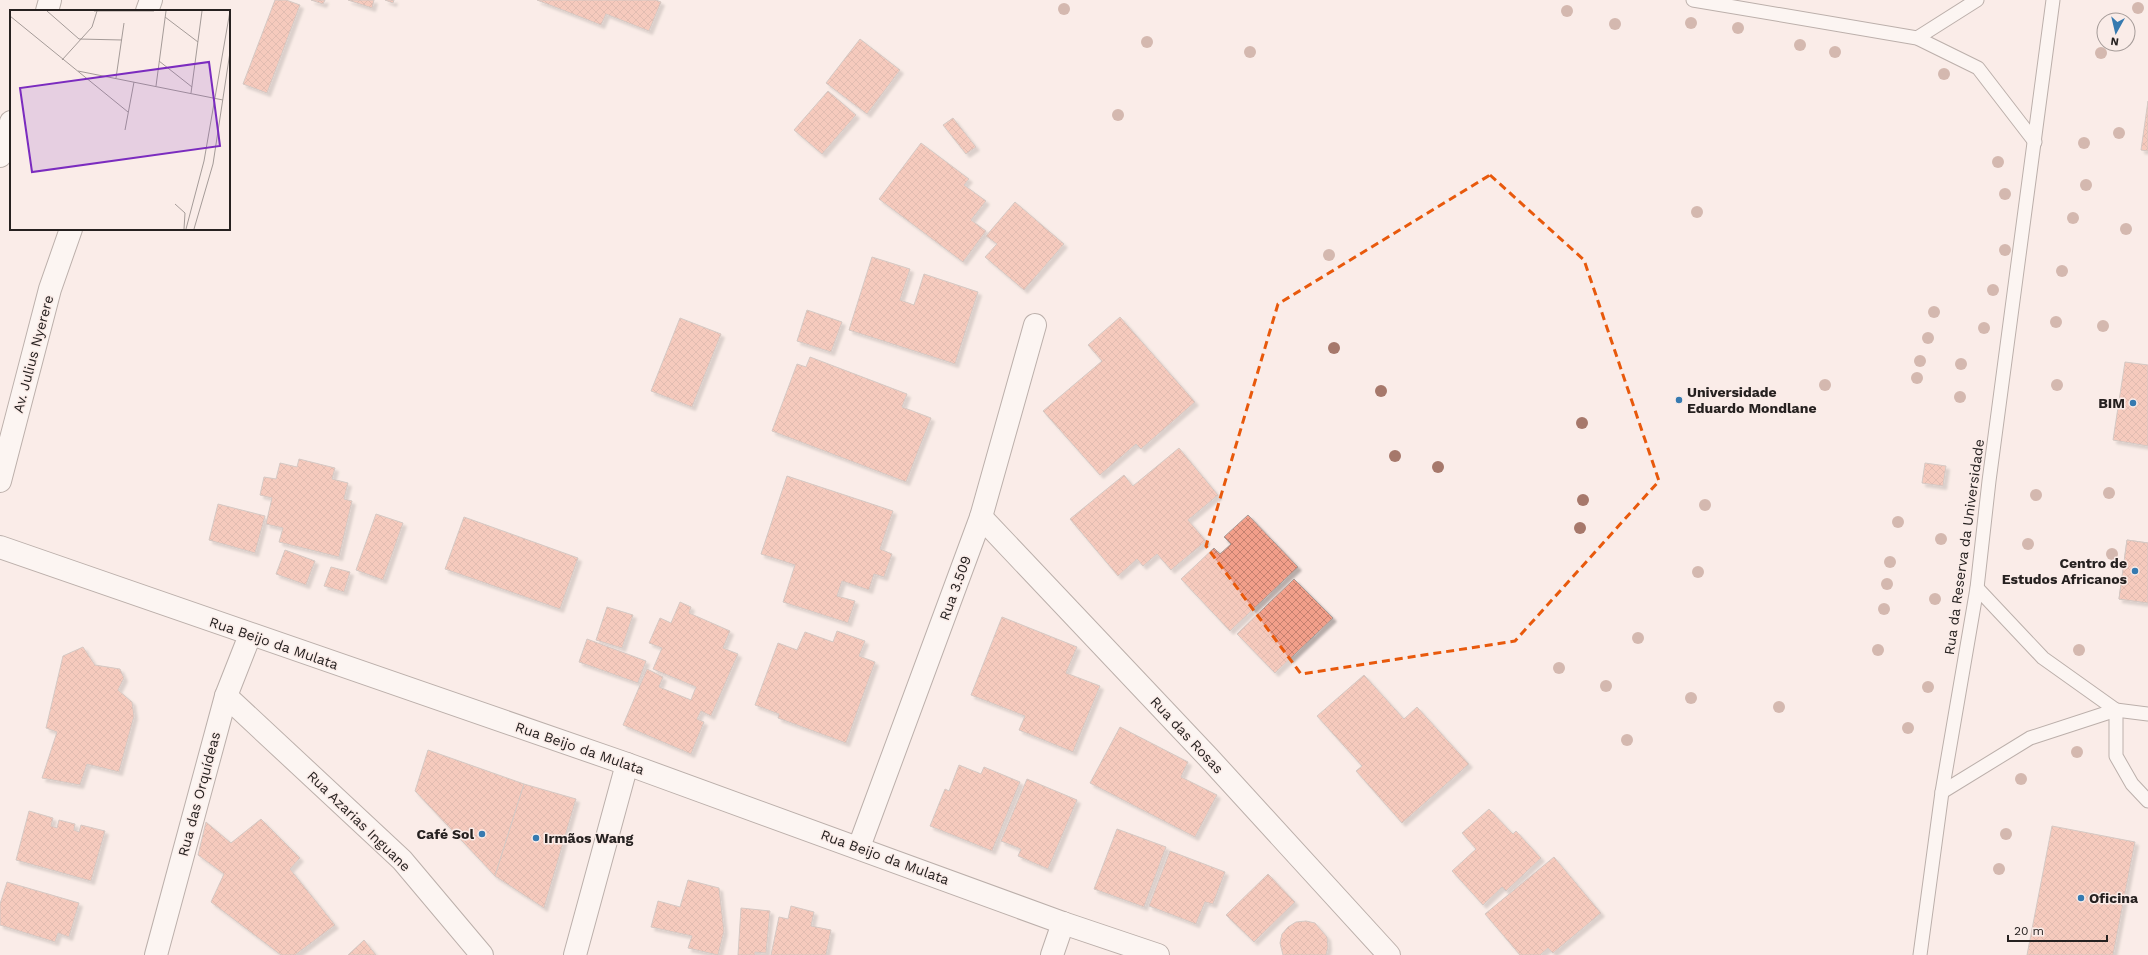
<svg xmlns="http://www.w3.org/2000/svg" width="2148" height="955" viewBox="0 0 2148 955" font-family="'Work Sans',sans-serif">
  <defs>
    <pattern id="building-cross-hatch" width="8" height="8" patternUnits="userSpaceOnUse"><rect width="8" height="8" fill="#f29f8a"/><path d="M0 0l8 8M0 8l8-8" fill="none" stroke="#c48170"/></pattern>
    <filter id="shadow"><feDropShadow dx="3.5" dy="3.5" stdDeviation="1" flood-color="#0004"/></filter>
  </defs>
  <rect width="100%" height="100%" fill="#faece8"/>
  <g fill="url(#building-cross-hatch)" stroke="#a89c98" filter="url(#shadow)">
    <polygon points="275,0 286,0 300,5 267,93 243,84"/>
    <polygon points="311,0 325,0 323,4"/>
    <polygon points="348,0 374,0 372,8"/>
    <polygon points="385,0 394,0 393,3"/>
    <polygon points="537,0 656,0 661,2 649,31 606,14 601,25"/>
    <polygon points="860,39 900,70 867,114 826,83"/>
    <polygon points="828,91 856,115 822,154 794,130"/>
    <polygon points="2148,101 2148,151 2141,150"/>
    <polygon points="953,118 976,147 966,154 943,125"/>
    <polygon points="921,143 969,179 964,185 986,201 971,220 986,231 963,262 879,199"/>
    <polygon points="1015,202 1064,244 1024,290 985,257 997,244 986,236"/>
    <polygon points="872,257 910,269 900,300 914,305 924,274 978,292 955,364 849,330"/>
    <polygon points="807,310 842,322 831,352 797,341"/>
    <polygon points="1120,317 1195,402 1141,449 1136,444 1100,475 1043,411 1102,361 1088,345"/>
    <polygon points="680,318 721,334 692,407 651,391"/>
    <polygon points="810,357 907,394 902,407 931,418 906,482 772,431 797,364 806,367"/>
    <polygon points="2125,362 2148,365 2148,446 2113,440"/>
    <polygon points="1179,448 1218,495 1188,520 1206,541 1171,570 1157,554 1143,566 1137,559 1118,576 1070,519 1124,475 1133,486"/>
    <polygon points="299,459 335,468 332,479 348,483 344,499 352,501 339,557 279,542 283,528 266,524 272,498 260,495 264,477 276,479 280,463 297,467"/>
    <polygon points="1925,463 1946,466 1943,486 1922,483"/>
    <polygon points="787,476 893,511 880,549 892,554 884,577 874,574 869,590 842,581 837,596 855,601 848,623 783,602 795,565 761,554"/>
    <polygon points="218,504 265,516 255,553 209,540"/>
    <polygon points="376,514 403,523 383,580 356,570"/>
    <polygon points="1248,515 1298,567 1230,631 1181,579 1214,548 1220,554 1231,544 1224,537"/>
    <polygon points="464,517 578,558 560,609 445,569"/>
    <polygon points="2127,540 2148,543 2148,603 2119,599"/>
    <polygon points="2127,540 2148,543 2148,603 2119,599"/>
    <polygon points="285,550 315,561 306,585 276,574"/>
    <polygon points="331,567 350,572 344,592 324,586"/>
    <polygon points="1294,579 1333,618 1275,673 1237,634"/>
    <polygon points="680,602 691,607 689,613 730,631 723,648 738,654 711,716 701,711 697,719 704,722 691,754 623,725 647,669 663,677 659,687 691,700 696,687 653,669 662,648 649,643 660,618 671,623"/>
    <polygon points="607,607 633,615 622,648 596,640"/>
    <polygon points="1002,617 1077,647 1066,673 1100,686 1073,752 1019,730 1025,716 971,695"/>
    <polygon points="837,631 865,641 859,656 875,662 846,743 778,718 779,714 755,705 778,643 797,650 805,632 833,642"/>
    <polygon points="587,639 646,661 638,683 579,662"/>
    <polygon points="83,647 95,665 120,669 124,678 118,690 132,702 134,716 119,772 87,764 80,785 42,778 57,732 46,728 63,656"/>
    <polygon points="1364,675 1404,719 1417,707 1469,764 1402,823 1356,771 1362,766 1317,716"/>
    <polygon points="1120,727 1188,762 1181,777 1217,795 1195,837 1090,783"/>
    <polygon points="428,750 524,784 495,876 415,791"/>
    <polygon points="959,765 981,774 984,767 1020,782 992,851 930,826 945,789 949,791"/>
    <polygon points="1027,779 1077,800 1048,869 1018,856 1021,849 1001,841"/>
    <polygon points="524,784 576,799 544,908 495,876"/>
    <polygon points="1489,809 1513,834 1516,831 1541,858 1506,891 1502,887 1483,905 1452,871 1476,849 1462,833"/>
    <polygon points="29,811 53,818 51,826 57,828 59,820 75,824 74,830 79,832 81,825 105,831 91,881 16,860"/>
    <polygon points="261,819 300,858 290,869 335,925 295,955 281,955 211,902 224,874 198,855 206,822 231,843"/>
    <polygon points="2052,826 2135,842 2113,955 2027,955"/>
    <polygon points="1117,829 1166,847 1144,907 1094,889"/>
    <polygon points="1170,851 1225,872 1213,904 1205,902 1196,924 1149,906"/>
    <polygon points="1554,857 1601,913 1553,953 1548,948 1540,955 1520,955 1485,914"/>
    <polygon points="1268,874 1295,902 1254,942 1226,915"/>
    <polygon points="688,880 719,888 724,931 718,955 688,948 692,936 651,927 658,901 680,907"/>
    <polygon points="7,882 79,903 69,937 58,933 55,942 0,925 0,904"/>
    <polygon points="791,906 814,912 811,926 831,930 826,955 771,955 779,917 788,919"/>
    <polygon points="741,908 770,911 766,953 755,952 755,955 738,955"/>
    <polygon points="1306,921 1315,923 1327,937 1328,947 1326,955 1283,955 1280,943 1282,934 1288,927 1296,922"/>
    <polygon points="364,940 376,955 348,955"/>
  </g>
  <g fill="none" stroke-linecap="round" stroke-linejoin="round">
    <g stroke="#716562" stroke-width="15">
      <g id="service">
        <polyline points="1693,0 1917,38 1978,68 2035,142"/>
        <polyline points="1917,38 1977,0"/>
        <polyline points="1977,588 2043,658 2116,710"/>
        <polyline points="2116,710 2116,756 2132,784 2148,801"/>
        <polyline points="1942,792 2030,738 2116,710 2148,714"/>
        <polyline points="1920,955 1942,792 1977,588 1989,481 2053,0"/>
      </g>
    </g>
    <g stroke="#716562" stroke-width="24">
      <g id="minor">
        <polyline points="981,517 1208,757 1389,955"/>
        <polyline points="0,547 627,764 1063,923 1158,955"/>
        <polyline points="226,696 402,860 482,955"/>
        <polyline points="859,847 981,517 1035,325"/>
        <polyline points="156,955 226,696 250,635"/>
        <polyline points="575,955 627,764"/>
        <polyline points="1052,955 1063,923"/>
      </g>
    </g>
    <g stroke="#716562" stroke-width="24">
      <g id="secondary">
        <polyline points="47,11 50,0"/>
        <polyline points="147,11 151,0"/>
        <polyline points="0,156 11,122"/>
        <polyline points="0,481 50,289 71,229"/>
      </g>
    </g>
    <use href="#service" stroke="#fff" stroke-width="13"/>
    <use href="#minor" stroke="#fff" stroke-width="22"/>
    <use href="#secondary" stroke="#fff" stroke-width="22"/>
  </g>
  <g fill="#a6786b">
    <circle cx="2138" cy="8" r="6"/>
    <circle cx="1064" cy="9" r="6"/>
    <circle cx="1567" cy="11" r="6"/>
    <circle cx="1691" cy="23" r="6"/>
    <circle cx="1615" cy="24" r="6"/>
    <circle cx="1738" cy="28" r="6"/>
    <circle cx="1147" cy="42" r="6"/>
    <circle cx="1800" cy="45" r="6"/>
    <circle cx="1250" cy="52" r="6"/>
    <circle cx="1835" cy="52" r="6"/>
    <circle cx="2101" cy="53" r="6"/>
    <circle cx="1944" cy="74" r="6"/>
    <circle cx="1118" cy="115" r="6"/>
    <circle cx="2119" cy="133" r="6"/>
    <circle cx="2084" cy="143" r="6"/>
    <circle cx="1998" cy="162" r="6"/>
    <circle cx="2086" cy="185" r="6"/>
    <circle cx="2005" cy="194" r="6"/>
    <circle cx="1697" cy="212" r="6"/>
    <circle cx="2073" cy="218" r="6"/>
    <circle cx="2126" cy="229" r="6"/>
    <circle cx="2005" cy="250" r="6"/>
    <circle cx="1329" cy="255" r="6"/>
    <circle cx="2062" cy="271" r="6"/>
    <circle cx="1993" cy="290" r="6"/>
    <circle cx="1934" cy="312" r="6"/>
    <circle cx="2056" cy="322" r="6"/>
    <circle cx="2103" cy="326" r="6"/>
    <circle cx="1984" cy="328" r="6"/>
    <circle cx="1928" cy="338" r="6"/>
    <circle cx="1334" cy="348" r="6"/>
    <circle cx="1920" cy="361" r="6"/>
    <circle cx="1961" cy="364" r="6"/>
    <circle cx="1917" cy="378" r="6"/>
    <circle cx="1825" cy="385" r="6"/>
    <circle cx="2057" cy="385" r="6"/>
    <circle cx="1381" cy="391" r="6"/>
    <circle cx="1960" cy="397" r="6"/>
    <circle cx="1582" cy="423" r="6"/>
    <circle cx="1395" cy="456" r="6"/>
    <circle cx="1438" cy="467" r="6"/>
    <circle cx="2109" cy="493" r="6"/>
    <circle cx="2036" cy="495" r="6"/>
    <circle cx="1583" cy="500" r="6"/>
    <circle cx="1705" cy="505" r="6"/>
    <circle cx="1898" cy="522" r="6"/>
    <circle cx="1580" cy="528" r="6"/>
    <circle cx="1941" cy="539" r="6"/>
    <circle cx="2028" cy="544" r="6"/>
    <circle cx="2112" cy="554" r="6"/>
    <circle cx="1890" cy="562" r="6"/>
    <circle cx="1698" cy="572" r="6"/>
    <circle cx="1887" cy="584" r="6"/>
    <circle cx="1935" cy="599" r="6"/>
    <circle cx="1884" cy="609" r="6"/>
    <circle cx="1638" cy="638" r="6"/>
    <circle cx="1878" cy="650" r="6"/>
    <circle cx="2079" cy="650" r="6"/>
    <circle cx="1559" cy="668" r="6"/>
    <circle cx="1606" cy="686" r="6"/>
    <circle cx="1928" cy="687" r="6"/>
    <circle cx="1691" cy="698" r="6"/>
    <circle cx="1779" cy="707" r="6"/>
    <circle cx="1908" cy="728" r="6"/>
    <circle cx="1627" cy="740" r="6"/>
    <circle cx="2077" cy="752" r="6"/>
    <circle cx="2021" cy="779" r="6"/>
    <circle cx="2006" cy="834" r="6"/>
    <circle cx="1999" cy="869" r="6"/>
  </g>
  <path d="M0 0H2148V955H0ZM 1490,175 L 1584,260 L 1659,481 L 1515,641 L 1301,674 L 1206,546 L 1278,304 Z" fill="#faece8" fill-opacity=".55" fill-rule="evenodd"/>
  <path fill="none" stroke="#e8590c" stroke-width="3" stroke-dasharray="8 5" stroke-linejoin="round" d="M 1490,175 L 1584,260 L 1659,481 L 1515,641 L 1301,674 L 1206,546 L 1278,304 Z"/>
  <g fill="#367ab0" stroke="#faece8" stroke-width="1.5">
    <circle cx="1679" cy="400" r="4"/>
    <circle cx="2133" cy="403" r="4"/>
    <circle cx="2135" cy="571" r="4"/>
    <circle cx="482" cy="834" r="4"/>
    <circle cx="536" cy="838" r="4"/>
    <circle cx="2081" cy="898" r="4"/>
  </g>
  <g text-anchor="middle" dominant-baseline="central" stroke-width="3" stroke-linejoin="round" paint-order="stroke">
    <g font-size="14" fill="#262120" stroke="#faece8">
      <text transform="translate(33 354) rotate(-75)">Av. Julius Nyerere</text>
      <text transform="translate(1964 547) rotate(-82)">Rua da Reserva da Universidade</text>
      <text transform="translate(955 588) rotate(-70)">Rua 3.509</text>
      <text transform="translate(274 643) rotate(19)">Rua Beijo da Mulata</text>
      <text transform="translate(1187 735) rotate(47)">Rua das Rosas</text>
      <text transform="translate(580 748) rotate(19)">Rua Beijo da Mulata</text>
      <text transform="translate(199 794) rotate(-75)">Rua das Orquídeas</text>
      <text transform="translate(359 821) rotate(44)">Rua Azarias Inguane</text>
      <text transform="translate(885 857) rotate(20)">Rua Beijo da Mulata</text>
    </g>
    <g font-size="14" font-weight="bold" fill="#262120" stroke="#faece8" text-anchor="start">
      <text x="1687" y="392">Universidade<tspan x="1687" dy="16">Eduardo Mondlane</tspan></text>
      <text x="2125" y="403" text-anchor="end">BIM</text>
      <text x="2127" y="563" text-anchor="end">Centro de<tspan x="2127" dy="16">Estudos Africanos</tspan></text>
      <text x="474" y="834" text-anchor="end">Café Sol</text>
      <text x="544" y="838">Irmãos Wang</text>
      <text x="2089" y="898">Oficina</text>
    </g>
  </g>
  <g transform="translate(10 10)">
    <rect width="220" height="220" fill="#faece8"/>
    <path fill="none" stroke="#a59b98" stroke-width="1" d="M 37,1 L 69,29 L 112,30M 84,1 L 144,1M 0,6 L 118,102M 155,7 L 188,32M 52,50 L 82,17 L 87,1M 149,51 L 182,77M 68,61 L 213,90M 106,68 L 114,13M 146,76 L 156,1M 181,83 L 192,1M 115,120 L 124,72M 165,194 L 175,203 L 174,219M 176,219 L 194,151 L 220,1M 184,219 L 203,154 L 220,42"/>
    <path fill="#7b2cbf" fill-opacity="0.15" stroke="#7b2cbf" stroke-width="2" d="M 199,52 L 210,136 L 22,162 L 10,78 Z"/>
    <rect width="220" height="220" fill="none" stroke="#262120" stroke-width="2"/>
  </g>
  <g transform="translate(2116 32) rotate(188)"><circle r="19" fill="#faece8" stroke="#a59b98"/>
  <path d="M0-3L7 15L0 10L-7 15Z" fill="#367ab0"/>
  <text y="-6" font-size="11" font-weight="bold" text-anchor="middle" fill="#262120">N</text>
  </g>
  <path d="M2008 935v6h99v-6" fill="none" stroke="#262120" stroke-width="2"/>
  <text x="2014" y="935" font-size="12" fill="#262120" stroke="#faece8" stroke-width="3" paint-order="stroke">20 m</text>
</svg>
